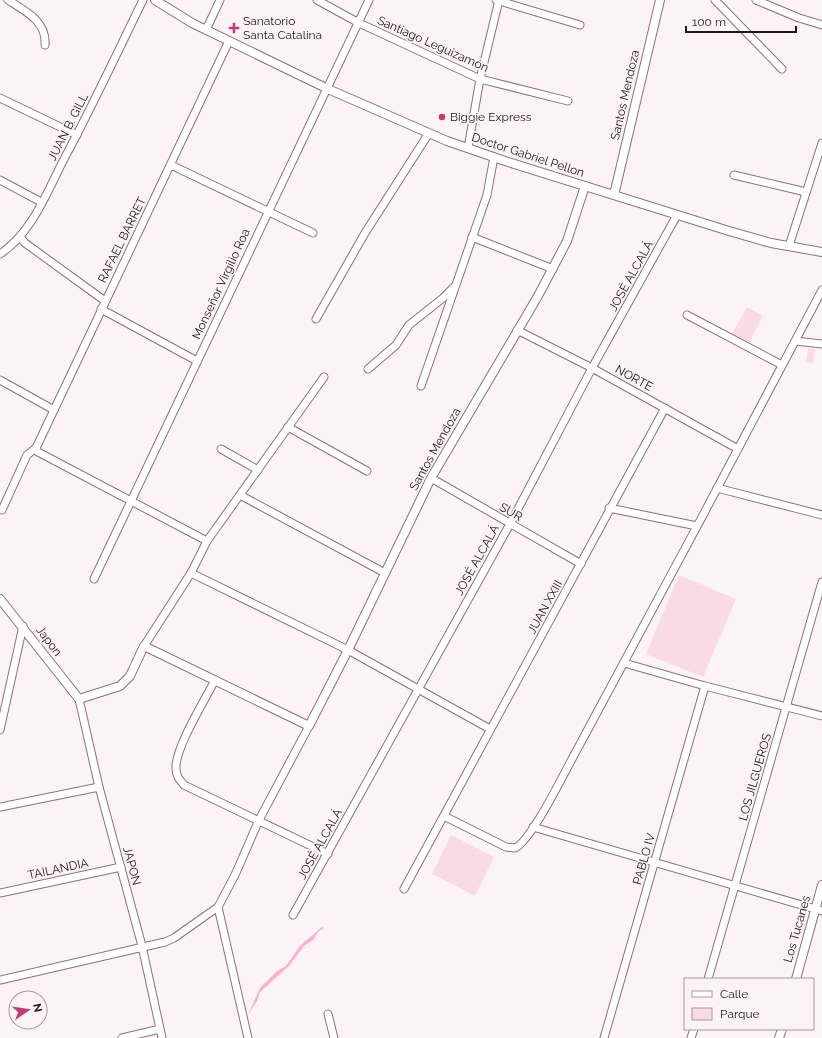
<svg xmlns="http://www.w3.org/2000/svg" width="822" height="1038" viewBox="0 0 822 1038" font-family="Raleway,sans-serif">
  <rect width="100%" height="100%" fill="#fcf3f6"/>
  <g fill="#fadae4">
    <polygon points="747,307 763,316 749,343 732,334"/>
    <polygon points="808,348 815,349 813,363 806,362"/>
    <polygon points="679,575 736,599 703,677 646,654"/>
    <polygon points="451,835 494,857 475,896 432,874"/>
  </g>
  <polygon fill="#fdb0ca" points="322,927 324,928 318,932 313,940 304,946 289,966 260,992 257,1001 248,1015 260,988 277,971 286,966 300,946"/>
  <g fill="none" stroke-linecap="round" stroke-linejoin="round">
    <g stroke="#916d79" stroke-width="9">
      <g id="minor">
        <path d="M 8,0 C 25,11 47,21 45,45"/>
        <polyline points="317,0 359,23 480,79 568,101"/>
        <polyline points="496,0 580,25"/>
        <polyline points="715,0 782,69"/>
        <polyline points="756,0 799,18 822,25"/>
        <polyline points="206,30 220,0"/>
        <polyline points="0,98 77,135"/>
        <polyline points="468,148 480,79 499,0"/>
        <polyline points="171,165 313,233"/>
        <polyline points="734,175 806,192"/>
        <polyline points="0,180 41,202"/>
        <polyline points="20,237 25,243 105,301"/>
        <polyline points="472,237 553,269"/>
        <polyline points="789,246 822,143"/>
        <path d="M 0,254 C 32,233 47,192 64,159 C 92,107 117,53 143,0"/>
        <polyline points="101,309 197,361"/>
        <polyline points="687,315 782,365"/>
        <polyline points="316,319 365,233 429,133"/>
        <polyline points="517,330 592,368 738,449"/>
        <polyline points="796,341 822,344"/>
        <polyline points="368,369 396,345 409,325 443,298 454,287"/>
        <polyline points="0,380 54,410"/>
        <polyline points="421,386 487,195 494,157"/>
        <polyline points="288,427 367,471"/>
        <polyline points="36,448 38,452 207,541"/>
        <polyline points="221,449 258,470"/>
        <polyline points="431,478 581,564"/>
        <polyline points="717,488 822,515"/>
        <polyline points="240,495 385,573"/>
        <polyline points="609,508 697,526"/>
        <polyline points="2,510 27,455 36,448 229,41"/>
        <polyline points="191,573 348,650 490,729"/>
        <polyline points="94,579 369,0"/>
        <polyline points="144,646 191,573 207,541 324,377"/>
        <polyline points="624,663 705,686 822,716"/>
        <path d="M 215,680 C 205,700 175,748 176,768 C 176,776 179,779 184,785 L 328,854"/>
        <polyline points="79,699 99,787 142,946 162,1038"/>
        <polyline points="0,730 23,626"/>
        <polyline points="0,807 99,787"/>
        <path d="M 444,816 L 506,847 L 515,848 C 532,841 568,765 579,746 C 661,594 742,443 822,290"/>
        <polyline points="533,827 822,911"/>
        <polyline points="404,889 665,408"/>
        <polyline points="0,893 121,867"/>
        <polyline points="218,907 248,1038"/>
        <polyline points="293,915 510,524 592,368 677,215"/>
        <polyline points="708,979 822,582"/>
        <polyline points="0,980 165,942 174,938 218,907 235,875 259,820 309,726"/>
        <polyline points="328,1014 334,1038"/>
        <polyline points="122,1038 160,1029"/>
        <polyline points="604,1038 705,686"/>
        <polyline points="691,1038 694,1029"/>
      </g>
    </g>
    <g stroke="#916d79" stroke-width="10">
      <g id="tertiary">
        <polyline points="155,0 192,23 328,89 447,141 505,161 729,231 771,243 822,252"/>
        <polyline points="614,195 660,0"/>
        <polyline points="0,599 79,699 120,686 130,676 144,646 309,726 348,650 431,478 538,296 567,241 585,186"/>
        <polyline points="796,979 822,885"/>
        <polyline points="779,1038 782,1029"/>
      </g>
    </g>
    <use href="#minor" stroke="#fff" stroke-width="7"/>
    <use href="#tertiary" stroke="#fff" stroke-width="8"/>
  </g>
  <g fill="#c23a76" stroke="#fcf3f6" stroke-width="1.5">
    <path d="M232 22h4v4h4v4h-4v4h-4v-4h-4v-4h4z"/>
    <circle cx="442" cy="117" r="4"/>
  </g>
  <g text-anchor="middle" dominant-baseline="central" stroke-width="3.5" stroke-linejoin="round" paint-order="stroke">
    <g font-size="12" fill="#23151a" stroke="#fcf3f6" text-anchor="start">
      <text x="243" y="21">Sanatorio<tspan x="243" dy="14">Santa Catalina</tspan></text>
      <text x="450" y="117">Biggie Express</text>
    </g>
    <g font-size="12" fill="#23151a" stroke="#fcf3f6">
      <text transform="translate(433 44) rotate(24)">Santiago Leguizamón</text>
      <text transform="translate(625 95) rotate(-77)">Santos Mendoza</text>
      <text transform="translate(68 127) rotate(-63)">JUAN B. GILL</text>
      <text transform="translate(528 155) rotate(18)">Doctor Gabriel Pellon</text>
      <text transform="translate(122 240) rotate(-64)">RAFAEL BARRET</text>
      <text transform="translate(631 276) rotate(-61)">JOSÉ ALCALÁ</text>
      <text transform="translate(221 284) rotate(-65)">Monseñor Virgilio Roa</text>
      <text transform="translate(634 378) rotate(29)">NORTE</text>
      <text transform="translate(435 449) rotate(-61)">Santos Mendoza</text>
      <text transform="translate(511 512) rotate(30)">SUR</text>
      <text transform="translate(477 560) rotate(-61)">JOSÉ ALCALÁ</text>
      <text transform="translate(545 607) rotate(-61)">JUAN XXIII</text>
      <text transform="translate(49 641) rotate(53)">Japon</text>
      <text transform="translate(755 777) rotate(-74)">LOS JILGUEROS</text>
      <text transform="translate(320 844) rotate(-61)">JOSÉ ALCALÁ</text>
      <text transform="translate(644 859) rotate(-74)">PABLO IV</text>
      <text transform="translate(132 866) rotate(75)">JAPON</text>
      <text transform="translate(58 869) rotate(-12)">TAILANDIA</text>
      <text transform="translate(797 929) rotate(-74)">Los Tucanes</text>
    </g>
  </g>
  <rect x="684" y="978" width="130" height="52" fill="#fcf3f6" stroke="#a59a9e"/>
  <rect x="692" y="991" width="20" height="6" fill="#ffffff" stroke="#a59a9e"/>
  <text x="720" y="998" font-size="12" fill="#23151a">Calle</text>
  <rect x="692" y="1008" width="20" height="12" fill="#fadae4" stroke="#a59a9e"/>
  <text x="720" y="1018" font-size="12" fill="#23151a">Parque</text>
  <g transform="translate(28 1010) rotate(77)"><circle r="19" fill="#fcf3f6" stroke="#a59a9e"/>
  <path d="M0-3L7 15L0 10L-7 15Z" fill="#c23a76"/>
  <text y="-6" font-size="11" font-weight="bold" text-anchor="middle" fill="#23151a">N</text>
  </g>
  <path d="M686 26v6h110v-6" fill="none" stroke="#23151a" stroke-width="2"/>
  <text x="692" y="26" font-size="12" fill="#23151a" stroke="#fcf3f6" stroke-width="3" paint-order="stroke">100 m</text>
</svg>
